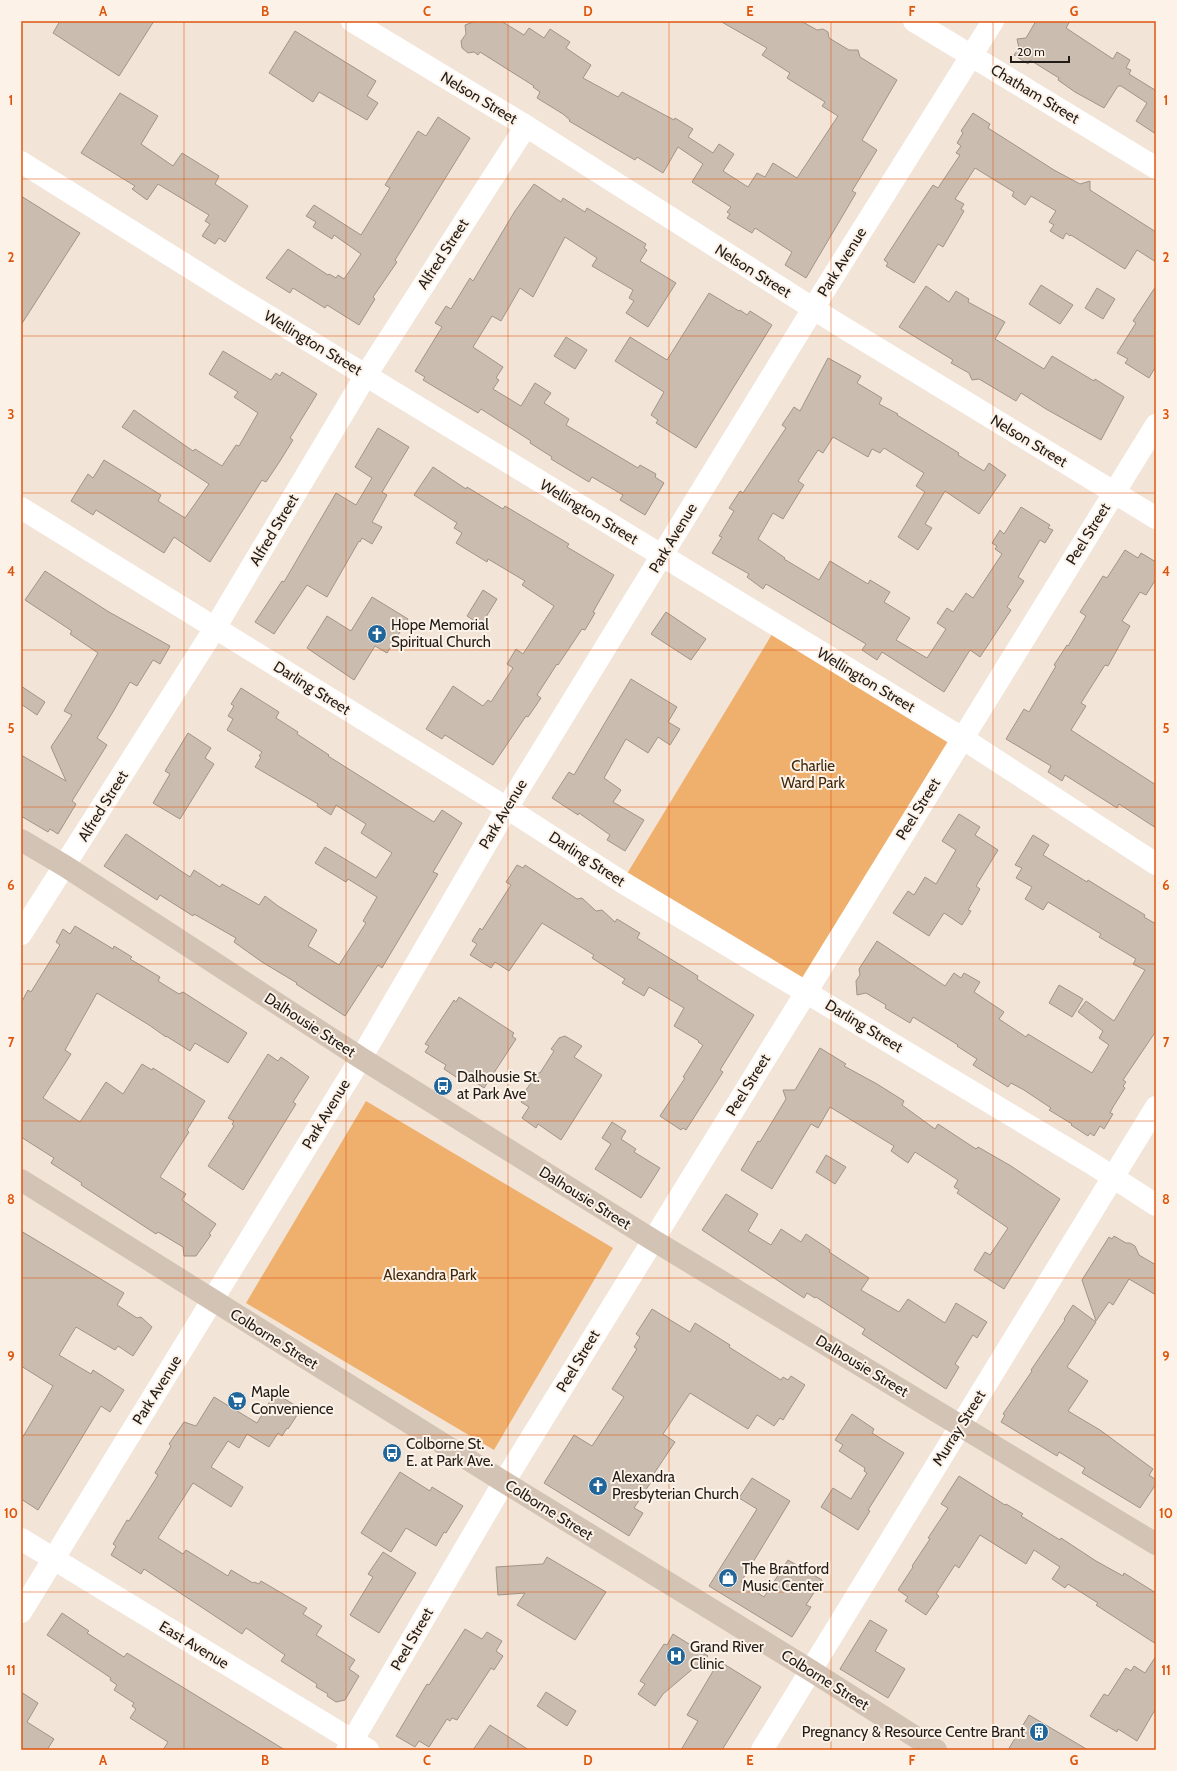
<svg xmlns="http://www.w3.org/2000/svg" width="1177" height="1771" viewBox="0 0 1177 1771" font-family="Cabin,sans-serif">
  <rect width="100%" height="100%" fill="#f2e5d8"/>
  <g fill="#efb06e">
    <polygon points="777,626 962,738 806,991 622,882"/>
    <polygon points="366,1101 613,1248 494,1450 246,1303"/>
  </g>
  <g fill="#cabdb0" stroke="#a19488">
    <polygon points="60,21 154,21 119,76 53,33"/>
    <polygon points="476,21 501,21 524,35 529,28 544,38 550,29 570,42 566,48 591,65 583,78 618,97 622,92 674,120 675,118 693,129 688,137 713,153 719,144 734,154 723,171 748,187 757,173 765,177 773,163 797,178 838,116 822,106 825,102 787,78 790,73 762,55 767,48 720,21 801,21 817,30 823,29 828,32 829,38 849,50 858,50 860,57 897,80 862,140 877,150 852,191 856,193 806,278 785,265 792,252 755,228 752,233 727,218 730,214 727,212 731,207 692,182 703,164 678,147 663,173 637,157 635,160 569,121 570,120 563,114 537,98 540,92 533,87 534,86 480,52 478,55 474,52 468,53 462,48 461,41 466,34 465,25"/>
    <polygon points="1036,21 1070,21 1066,28 1113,59 1117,52 1130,60 1126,68 1131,70 1129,74 1155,90 1156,88 1156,134 1136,121 1147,103 1121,86 1118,86 1104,108 1075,92 1058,80 1059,78 1030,60 1028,64 1014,55 1019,48 1017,39 1026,38"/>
    <polygon points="295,31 376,81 367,96 378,103 367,120 319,92 313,102 269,73"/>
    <polygon points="120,93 158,116 141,144 173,166 182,153 219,176 215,184 248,206 225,242 219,238 215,244 202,236 210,224 205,221 209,215 158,184 147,200 132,189 135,186 81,153"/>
    <polygon points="973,113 990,124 988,128 1054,170 1080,184 1090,181 1090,190 1156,232 1156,262 1137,250 1125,269 1071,235 1070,236 1066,233 1063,239 1050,231 1054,225 1049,222 1056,211 1031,196 1025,205 1012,196 1014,192 975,168 955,199 964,204 961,209 964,211 943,247 938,244 914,283 886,266 888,263 884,260 913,215 933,185 938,188 960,155 956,153 961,146 957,143 963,133 961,131"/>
    <polygon points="438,117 470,138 395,260 397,262 373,297 375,299 359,325 327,305 325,308 293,288 290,293 266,278 288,249 328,275 329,274 336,278 338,275 344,279 361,254 334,235 332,239 313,227 316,222 306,216 314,205 361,235 390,188 385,185 418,131 426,136"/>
    <polygon points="534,184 561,202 563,198 585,212 587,208 646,244 644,248 647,250 640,261 676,283 648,327 626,313 634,301 629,298 633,290 592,266 597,258 565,237 533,297 520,288 501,321 492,316 473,347 503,367 496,378 499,380 493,389 521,406 535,383 551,393 544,403 569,419 566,425 638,468 640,465 656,474 655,477 664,483 645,515 620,500 623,495 592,477 589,482 551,459 552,457 530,443 531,441 481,409 478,413 423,380 425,377 415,371 442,327 435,323 446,306 451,309 470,278 473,281 515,211"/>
    <polygon points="21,196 80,233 21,325"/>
    <polygon points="1041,285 1073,305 1060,324 1029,304"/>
    <polygon points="926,286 949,302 956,291 969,299 968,302 1005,322 995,339 1044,369 1052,356 1094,381 1095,379 1124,397 1101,440 1046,409 1021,393 1016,401 979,379 972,380 969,373 951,363 953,360 899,327"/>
    <polygon points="1156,286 1156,366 1149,378 1125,363 1128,359 1117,353 1136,323 1133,321"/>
    <polygon points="1097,288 1115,299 1103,319 1085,308"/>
    <polygon points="709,293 739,311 740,310 747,315 750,311 772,325 696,448 656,423 658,420 651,415 664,392 615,361 630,337 667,360"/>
    <polygon points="566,337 587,350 575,369 554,356"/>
    <polygon points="223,351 271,380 276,373 280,376 282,372 317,394 290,438 293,440 280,461 266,482 262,480 210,562 174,537 164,553 96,510 93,515 71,501 88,474 93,478 104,460 161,495 158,501 185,518 209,484 122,427 134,410 193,451 195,449 222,466 236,445 239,446 258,413 234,397 238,392 209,374"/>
    <polygon points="828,358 861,376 857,383 882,398 879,404 898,414 897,415 959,453 958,455 984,471 989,463 1006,475 979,514 945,491 925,524 932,528 918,550 898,537 925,492 916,486 924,473 884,448 880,453 872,449 868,457 833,437 823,453 818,450 798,481 804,485 783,519 773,513 758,539 785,558 784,559 819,580 830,561 868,584 870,580 890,592 884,602 910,618 896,640 927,658 946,629 937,623 947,608 953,612 966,593 973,598 1002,554 995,549 997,546 992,543 1000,530 1004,534 1021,507 1050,525 1048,528 1053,530 1045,543 1040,540 1018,577 1024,581 1007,607 1011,610 980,657 970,650 944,692 882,652 877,660 862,650 866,644 766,584 763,589 747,577 749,574 712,553 722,537 719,536 734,511 729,508 740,491 743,493 772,449 786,428 782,425 794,407 800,411"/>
    <polygon points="378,428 409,447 382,492 387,495 372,522 382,527 372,544 362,538 360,542 359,541 327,597 307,585 274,634 255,622 282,581 284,582 336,493 356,505 372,478 355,467"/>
    <polygon points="433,467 466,489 467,487 503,509 505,506 554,535 569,544 567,547 614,575 593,612 595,613 585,630 582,629 558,665 557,664 537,695 541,698 528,717 526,716 493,765 445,735 442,739 426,729 453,686 483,706 488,700 491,702 513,668 507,664 516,649 523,654 554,606 522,585 525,581 488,559 487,562 456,543 462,533 454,528 457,523 414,495"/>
    <polygon points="1125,550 1138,558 1141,553 1156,562 1156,579 1146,595 1140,592 1122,621 1130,626 1108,666 1105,665 1081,703 1086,706 1071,730 1156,785 1156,828 1119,804 1117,808 1065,775 1062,781 1048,772 1051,766 1006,739 1024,709 1029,712 1056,666 1054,665 1067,645 1068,646 1086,616 1080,612 1103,576 1107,578"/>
    <polygon points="45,571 109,612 170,646 160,664 153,660 137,686 130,682 114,710 97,738 107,745 72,801 76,804 58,834 50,829 48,832 21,816 21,755 66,781 51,747 72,715 64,711 98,653 70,634 72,631 25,600"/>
    <polygon points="483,590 497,599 481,625 467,616"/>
    <polygon points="372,597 408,619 387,653 375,646 354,680 307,648 327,616 351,631"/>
    <polygon points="666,612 706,639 691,660 651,634"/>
    <polygon points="631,679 677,707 668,722 680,729 670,745 658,737 648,753 626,739 604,778 621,790 613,802 644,820 625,851 607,840 610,835 579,813 578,815 552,798 569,772 574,775"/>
    <polygon points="21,686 45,702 37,715 21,704"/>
    <polygon points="241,688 279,712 276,718 298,732 297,734 329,755 328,756 398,800 434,822 442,810 462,823 433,872 438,874 392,951 382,968 378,965 345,1016 296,984 297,983 262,962 234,942 236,938 194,914 193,916 160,895 157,900 104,866 126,834 190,877 194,870 220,887 222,884 259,905 265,896 278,906 317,930 308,946 339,965 366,923 363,921 377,897 348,879 346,882 315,863 325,847 376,878 392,853 361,833 366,824 336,805 331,815 317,806 318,804 255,767 261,757 259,756 262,752 227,730 233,719 228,716 234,706 231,704"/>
    <polygon points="188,733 211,748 205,758 214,764 180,819 153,803 170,774 165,771"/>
    <polygon points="959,814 980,827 975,835 998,850 976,886 980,889 968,910 971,911 962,925 944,913 929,936 893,913 908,891 914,895 925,877 936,884 956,850 942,841"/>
    <polygon points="1033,835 1049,845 1043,855 1087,882 1088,880 1109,893 1145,915 1144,917 1156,924 1156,1031 1123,1080 1126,1082 1123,1086 1125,1088 1113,1107 1110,1113 1113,1114 1104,1129 1100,1126 1094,1136 1090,1133 1088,1136 1071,1125 1072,1124 1049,1110 1051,1108 1024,1090 1011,1083 1008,1087 973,1065 977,1059 957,1046 958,1045 913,1017 910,1023 885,1008 886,1005 866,993 857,995 856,981 860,975 859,969 877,941 945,986 954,973 961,978 964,973 980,982 974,992 1004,1012 999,1019 1026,1037 1028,1034 1092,1073 1109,1045 1099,1038 1103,1031 1078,1012 1086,1001 1114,1021 1145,970 1133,964 1136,959 1099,937 1101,934 1048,902 1043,910 1025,899 1032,887 1016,878 1022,868 1015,865"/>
    <polygon points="517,865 523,868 525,865 577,899 582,898 596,911 602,910 615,922 617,919 640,933 637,938 698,976 697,979 754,1015 720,1070 723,1072 686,1130 683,1128 681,1130 660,1116 685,1078 683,1077 703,1045 698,1042 699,1041 674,1026 684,1008 649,987 644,996 622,983 625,979 592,958 594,955 542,923 509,971 495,962 491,968 470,955 477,944 472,941 480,928 482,930 511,885 506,882"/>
    <polygon points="75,926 113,949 114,946 132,957 130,959 160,977 158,981 179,994 183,992 247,1033 228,1063 195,1043 190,1051 166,1036 166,1037 149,1025 97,993 65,1050 71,1054 43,1098 80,1122 106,1082 123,1094 142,1064 152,1070 153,1068 205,1101 187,1130 189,1132 160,1177 186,1194 182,1200 216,1224 209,1234 211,1235 196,1256 184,1256 183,1247 158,1232 156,1234 81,1185 82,1183 51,1163 54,1158 21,1137 21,1003 28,990 31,992 60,945 56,942 63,929 70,934"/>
    <polygon points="1059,985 1083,999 1072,1017 1049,1003"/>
    <polygon points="459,997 514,1033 512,1036 516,1039 484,1088 460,1072 456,1077 444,1069 446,1065 425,1052 429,1046 425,1044 454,1000 456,1002"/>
    <polygon points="565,1036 582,1046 574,1057 602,1075 561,1140 538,1124 536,1128 522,1118 529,1107 521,1102 528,1092 526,1090 538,1073 540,1073 554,1051 551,1049 559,1038"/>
    <polygon points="820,1048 846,1064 844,1066 877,1084 904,1101 902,1105 935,1129 938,1124 976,1149 978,1147 1011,1166 1060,1199 1004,1289 974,1270 985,1252 990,1255 1008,1228 957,1193 959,1190 954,1187 958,1180 915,1152 908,1163 891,1151 894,1146 830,1107 818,1128 811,1124 772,1189 741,1170 758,1141 760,1142 786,1099 783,1090 795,1090"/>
    <polygon points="268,1054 278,1061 281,1057 309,1077 293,1102 296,1104 243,1190 208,1166 234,1126 232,1124 234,1121 228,1118"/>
    <polygon points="612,1122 626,1131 621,1139 636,1149 634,1152 660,1168 641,1198 595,1169 611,1144 602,1138"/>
    <polygon points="826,1155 846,1167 835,1184 816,1172"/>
    <polygon points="726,1194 758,1214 748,1231 771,1245 781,1229 801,1242 806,1234 830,1250 829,1252 869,1278 861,1290 899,1312 908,1299 945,1323 956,1303 987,1322 977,1338 973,1335 955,1364 959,1367 946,1389 862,1334 865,1329 816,1297 815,1298 807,1293 804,1298 702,1230"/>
    <polygon points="21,1231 124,1293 117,1305 137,1318 141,1317 152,1327 133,1356 118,1346 115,1350 76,1327 59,1355 91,1374 93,1370 124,1390 110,1412 101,1406 38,1510 21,1499 21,1440 53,1386 21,1366"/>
    <polygon points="1114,1236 1126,1243 1130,1243 1135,1246 1139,1255 1156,1265 1156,1295 1129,1279 1113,1305 1109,1302 1096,1321 1082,1280 1109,1237 1112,1239"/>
    <polygon points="1073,1305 1096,1322 1067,1367 1088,1381 1068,1411 1100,1430 1153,1469 1149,1475 1156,1480 1156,1484 1140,1508 1082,1473 1085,1468 1059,1452 1057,1456 1001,1422 1005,1415 1003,1414 1032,1371 1031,1370 1065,1320 1064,1319"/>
    <polygon points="652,1309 690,1332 695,1323 730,1345 729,1347 781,1380 783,1377 788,1380 791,1376 805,1385 783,1420 780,1418 774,1426 757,1415 748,1429 690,1393 663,1434 675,1442 649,1481 651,1482 634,1508 643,1513 629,1536 544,1483 574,1435 592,1446 624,1397 612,1389 637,1349 634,1347 640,1337 636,1334"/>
    <polygon points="275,1393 301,1409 288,1429 287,1428 282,1436 278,1433 269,1447 247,1434 239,1448 228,1441 211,1467 243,1487 231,1507 193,1483 158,1538 183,1554 186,1550 228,1576 231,1570 253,1583 254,1582 259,1584 261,1581 307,1608 303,1614 322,1626 316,1635 355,1660 349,1669 359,1676 345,1700 336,1702 327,1696 328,1694 316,1687 317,1684 281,1661 285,1655 246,1628 242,1634 144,1569 141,1574 111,1555 116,1546 113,1544 127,1520 129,1521 155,1480 158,1475 155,1473 171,1446 169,1444 184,1422 196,1426 214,1397 257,1423"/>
    <polygon points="852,1414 874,1429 872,1433 904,1453 868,1510 870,1511 858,1530 821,1507 833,1488 851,1499 867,1473 864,1471 865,1468 839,1451 843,1445 835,1440"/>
    <polygon points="400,1472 430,1491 432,1487 463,1506 446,1533 444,1532 436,1546 406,1528 391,1552 361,1533"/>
    <polygon points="959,1476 1005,1505 1006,1504 1023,1514 1021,1516 1060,1540 1061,1538 1096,1561 1123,1576 1124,1573 1156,1593 1156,1644 1096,1605 1098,1603 1068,1584 1065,1588 1052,1579 1060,1567 1034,1550 1026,1564 980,1535 959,1568 955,1565 936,1594 939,1596 926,1615 905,1601 908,1597 898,1590 913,1567 912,1566 930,1539 928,1538 948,1508 941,1504"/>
    <polygon points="752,1478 790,1501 741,1582 764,1597 788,1560 822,1580 806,1605 811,1607 792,1637 709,1586 757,1509 739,1498"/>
    <polygon points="383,1552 416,1573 379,1633 350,1615 373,1577 368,1574"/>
    <polygon points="547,1557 606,1592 575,1640 517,1605 525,1593 498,1595 496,1567 543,1564"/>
    <polygon points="62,1613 89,1631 87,1633 124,1657 127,1653 285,1750 163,1750 168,1742 130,1718 136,1709 132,1706 134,1703 114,1690 117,1685 110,1680 111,1678 47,1635"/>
    <polygon points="870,1620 887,1630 875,1651 905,1669 888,1698 840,1669"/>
    <polygon points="465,1629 482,1639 487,1632 502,1641 496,1651 503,1656 494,1670 491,1668 457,1720 452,1718 450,1721 447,1719 429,1747 419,1741 415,1747 396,1736 427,1684 429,1685"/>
    <polygon points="673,1634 708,1656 663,1694 655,1706 638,1694 645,1684 640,1681 664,1644 667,1645"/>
    <polygon points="1156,1656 1156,1708 1137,1741 1118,1729 1117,1732 1090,1716 1104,1694 1108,1696 1126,1668 1131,1671 1134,1666 1145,1673"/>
    <polygon points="719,1661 761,1687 722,1750 681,1750 698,1721 687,1715"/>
    <polygon points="21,1692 38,1703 27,1722 54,1739 47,1750 21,1750"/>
    <polygon points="546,1692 576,1711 567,1726 537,1706"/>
    <polygon points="1029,1715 1088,1750 1008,1750"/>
    <polygon points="490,1725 529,1750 473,1750"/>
  </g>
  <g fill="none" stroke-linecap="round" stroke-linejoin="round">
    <g stroke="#fff" stroke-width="22">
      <polyline points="352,21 526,126 836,323 1156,518"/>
      <polyline points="914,21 1156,168"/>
      <polyline points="21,162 232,294 962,738 1156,864"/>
      <polyline points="21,508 507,808 622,882 1091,1163 1156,1205"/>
      <polyline points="21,934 215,628 366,375 526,126"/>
      <polyline points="21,1539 368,1750"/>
      <polyline points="21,1612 361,1058 507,808 824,291 993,21"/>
      <polyline points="347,1750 504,1482 1156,425"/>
      <polyline points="762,1750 1156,1107"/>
    </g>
    <g stroke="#d3c3b4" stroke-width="22">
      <polyline points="21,840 65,866 361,1058 653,1240 1156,1544"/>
      <polyline points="21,1180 504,1482 810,1670 936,1750"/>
    </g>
  </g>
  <path fill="none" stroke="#de560d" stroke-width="1" stroke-opacity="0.55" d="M 184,21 L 184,1750M 346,21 L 346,1750M 508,21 L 508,1750M 669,21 L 669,1750M 831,21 L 831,1750M 993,21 L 993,1750M 21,179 L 1156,179M 21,336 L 1156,336M 21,493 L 1156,493M 21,650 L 1156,650M 21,807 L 1156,807M 21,964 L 1156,964M 21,1121 L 1156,1121M 21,1278 L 1156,1278M 21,1435 L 1156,1435M 21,1592 L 1156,1592"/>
  <defs>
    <g id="church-disc" transform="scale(1)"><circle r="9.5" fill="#21669a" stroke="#fdf2e8"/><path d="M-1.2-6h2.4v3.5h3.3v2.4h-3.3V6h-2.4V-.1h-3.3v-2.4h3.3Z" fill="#fff"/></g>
    <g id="bus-disc" transform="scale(1)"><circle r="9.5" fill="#21669a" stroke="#fdf2e8"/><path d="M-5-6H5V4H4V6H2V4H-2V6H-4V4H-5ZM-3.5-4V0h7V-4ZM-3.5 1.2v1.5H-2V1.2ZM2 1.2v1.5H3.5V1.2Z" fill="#fff"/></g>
    <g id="supermarket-disc" transform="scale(1)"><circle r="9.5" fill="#21669a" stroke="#fdf2e8"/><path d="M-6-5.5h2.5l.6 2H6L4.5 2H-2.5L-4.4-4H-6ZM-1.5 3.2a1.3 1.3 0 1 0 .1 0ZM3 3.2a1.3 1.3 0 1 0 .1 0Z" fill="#fff"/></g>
    <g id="shop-disc" transform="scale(1)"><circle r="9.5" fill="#21669a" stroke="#fdf2e8"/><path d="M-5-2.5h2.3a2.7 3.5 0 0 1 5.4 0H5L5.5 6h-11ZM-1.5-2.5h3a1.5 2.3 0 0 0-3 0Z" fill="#fff"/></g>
    <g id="hospital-disc" transform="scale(1)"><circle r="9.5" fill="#21669a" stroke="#fdf2e8"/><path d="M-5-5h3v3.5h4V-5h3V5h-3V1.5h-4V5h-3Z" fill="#fff"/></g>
    <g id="building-disc" transform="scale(1)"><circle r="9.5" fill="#21669a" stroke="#fdf2e8"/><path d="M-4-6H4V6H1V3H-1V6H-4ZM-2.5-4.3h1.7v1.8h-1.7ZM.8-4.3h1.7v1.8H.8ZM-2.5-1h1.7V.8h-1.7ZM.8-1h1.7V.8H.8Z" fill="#fff"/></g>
  </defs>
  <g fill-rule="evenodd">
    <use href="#church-disc" x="377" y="634"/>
    <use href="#bus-disc" x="443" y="1086"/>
    <use href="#supermarket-disc" x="237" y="1401"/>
    <use href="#bus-disc" x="392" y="1453"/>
    <use href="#church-disc" x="598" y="1486"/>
    <use href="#shop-disc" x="728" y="1578"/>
    <use href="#hospital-disc" x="676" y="1656"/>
    <use href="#building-disc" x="1039" y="1732"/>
  </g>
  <g text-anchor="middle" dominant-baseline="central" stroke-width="4" stroke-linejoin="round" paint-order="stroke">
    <g font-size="15" fill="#211c17" stroke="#fdf2e8">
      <text transform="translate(1035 94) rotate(31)">Chatham Street</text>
      <text transform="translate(479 98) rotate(31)">Nelson Street</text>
      <text transform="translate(443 254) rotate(-57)">Alfred Street</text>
      <text transform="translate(842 262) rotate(-58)">Park Avenue</text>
      <text transform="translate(753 271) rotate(32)">Nelson Street</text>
      <text transform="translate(313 343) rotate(31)">Wellington Street</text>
      <text transform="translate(1029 441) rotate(31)">Nelson Street</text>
      <text transform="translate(589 512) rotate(31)">Wellington Street</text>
      <text transform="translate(274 530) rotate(-59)">Alfred Street</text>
      <text transform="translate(1088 534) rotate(-58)">Peel Street</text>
      <text transform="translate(673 538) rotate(-59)">Park Avenue</text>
      <text transform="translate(866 680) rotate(31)">Wellington Street</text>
      <text transform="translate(312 688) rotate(32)">Darling Street</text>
      <text transform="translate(103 806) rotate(-58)">Alfred Street</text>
      <text transform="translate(918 809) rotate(-58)">Peel Street</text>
      <text transform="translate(503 814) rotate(-59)">Park Avenue</text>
      <text transform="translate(587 859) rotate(33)">Darling Street</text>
      <text transform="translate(310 1025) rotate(33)">Dalhousie Street</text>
      <text transform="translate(864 1026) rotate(31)">Darling Street</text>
      <text transform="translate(748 1085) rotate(-58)">Peel Street</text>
      <text transform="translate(326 1114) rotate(-59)">Park Avenue</text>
      <text transform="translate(585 1198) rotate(32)">Dalhousie Street</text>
      <text transform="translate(274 1339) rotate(32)">Colborne Street</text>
      <text transform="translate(578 1361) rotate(-59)">Peel Street</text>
      <text transform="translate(862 1366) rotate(31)">Dalhousie Street</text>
      <text transform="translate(157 1390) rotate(-58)">Park Avenue</text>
      <text transform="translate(959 1428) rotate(-58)">Murray Street</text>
      <text transform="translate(549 1510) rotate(32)">Colborne Street</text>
      <text transform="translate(412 1639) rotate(-60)">Peel Street</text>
      <text transform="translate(194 1645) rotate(31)">East Avenue</text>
      <text transform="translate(825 1680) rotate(32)">Colborne Street</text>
    </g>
    <g font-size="15" fill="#211c17" stroke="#fdf2e8" text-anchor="start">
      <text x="391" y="625">Hope Memorial<tspan x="391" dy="17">Spiritual Church</tspan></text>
      <text x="457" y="1077">Dalhousie St.<tspan x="457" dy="17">at Park Ave</tspan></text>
      <text x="251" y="1392">Maple<tspan x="251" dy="17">Convenience</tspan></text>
      <text x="406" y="1444">Colborne St.<tspan x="406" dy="17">E. at Park Ave.</tspan></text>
      <text x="612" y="1477">Alexandra<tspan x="612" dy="17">Presbyterian Church</tspan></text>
      <text x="742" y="1569">The Brantford<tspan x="742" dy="17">Music Center</tspan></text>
      <text x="690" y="1647">Grand River<tspan x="690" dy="17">Clinic</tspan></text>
      <text x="1025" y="1732" text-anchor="end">Pregnancy &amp; Resource Centre Brant</text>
    </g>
    <g font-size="15" fill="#41280b" stroke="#fdf2e8">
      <text x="813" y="766">Charlie<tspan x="813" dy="17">Ward Park</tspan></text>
      <text x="430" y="1275">Alexandra Park</text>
    </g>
  </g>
  <rect width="1177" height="1771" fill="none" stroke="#fdf2e8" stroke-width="44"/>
  <path d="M1011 56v6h58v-6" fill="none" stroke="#211c17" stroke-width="2"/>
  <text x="1017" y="56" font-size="12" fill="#211c17" stroke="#fdf2e8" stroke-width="3" paint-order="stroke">20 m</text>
  <rect x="22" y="22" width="1133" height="1727" fill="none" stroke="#de560d" stroke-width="1.5"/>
  <g font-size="13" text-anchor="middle" font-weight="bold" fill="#de560d">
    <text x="103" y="16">A</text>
    <text x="265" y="16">B</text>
    <text x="427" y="16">C</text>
    <text x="588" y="16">D</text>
    <text x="750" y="16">E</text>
    <text x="912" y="16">F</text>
    <text x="1074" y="16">G</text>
    <text x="11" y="105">1</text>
    <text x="1166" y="105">1</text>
    <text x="11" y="262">2</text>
    <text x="1166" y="262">2</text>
    <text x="11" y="419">3</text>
    <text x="1166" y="419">3</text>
    <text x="11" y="576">4</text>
    <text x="1166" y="576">4</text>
    <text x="11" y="733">5</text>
    <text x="1166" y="733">5</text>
    <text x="11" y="890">6</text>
    <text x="1166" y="890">6</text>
    <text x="11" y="1047">7</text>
    <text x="1166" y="1047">7</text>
    <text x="11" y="1204">8</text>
    <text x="1166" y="1204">8</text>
    <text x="11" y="1361">9</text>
    <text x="1166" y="1361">9</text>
    <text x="11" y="1518">10</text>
    <text x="1166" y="1518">10</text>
    <text x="11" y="1675">11</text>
    <text x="1166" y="1675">11</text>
    <text x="103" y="1765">A</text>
    <text x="265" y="1765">B</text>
    <text x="427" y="1765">C</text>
    <text x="588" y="1765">D</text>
    <text x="750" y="1765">E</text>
    <text x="912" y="1765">F</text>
    <text x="1074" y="1765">G</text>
  </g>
</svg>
